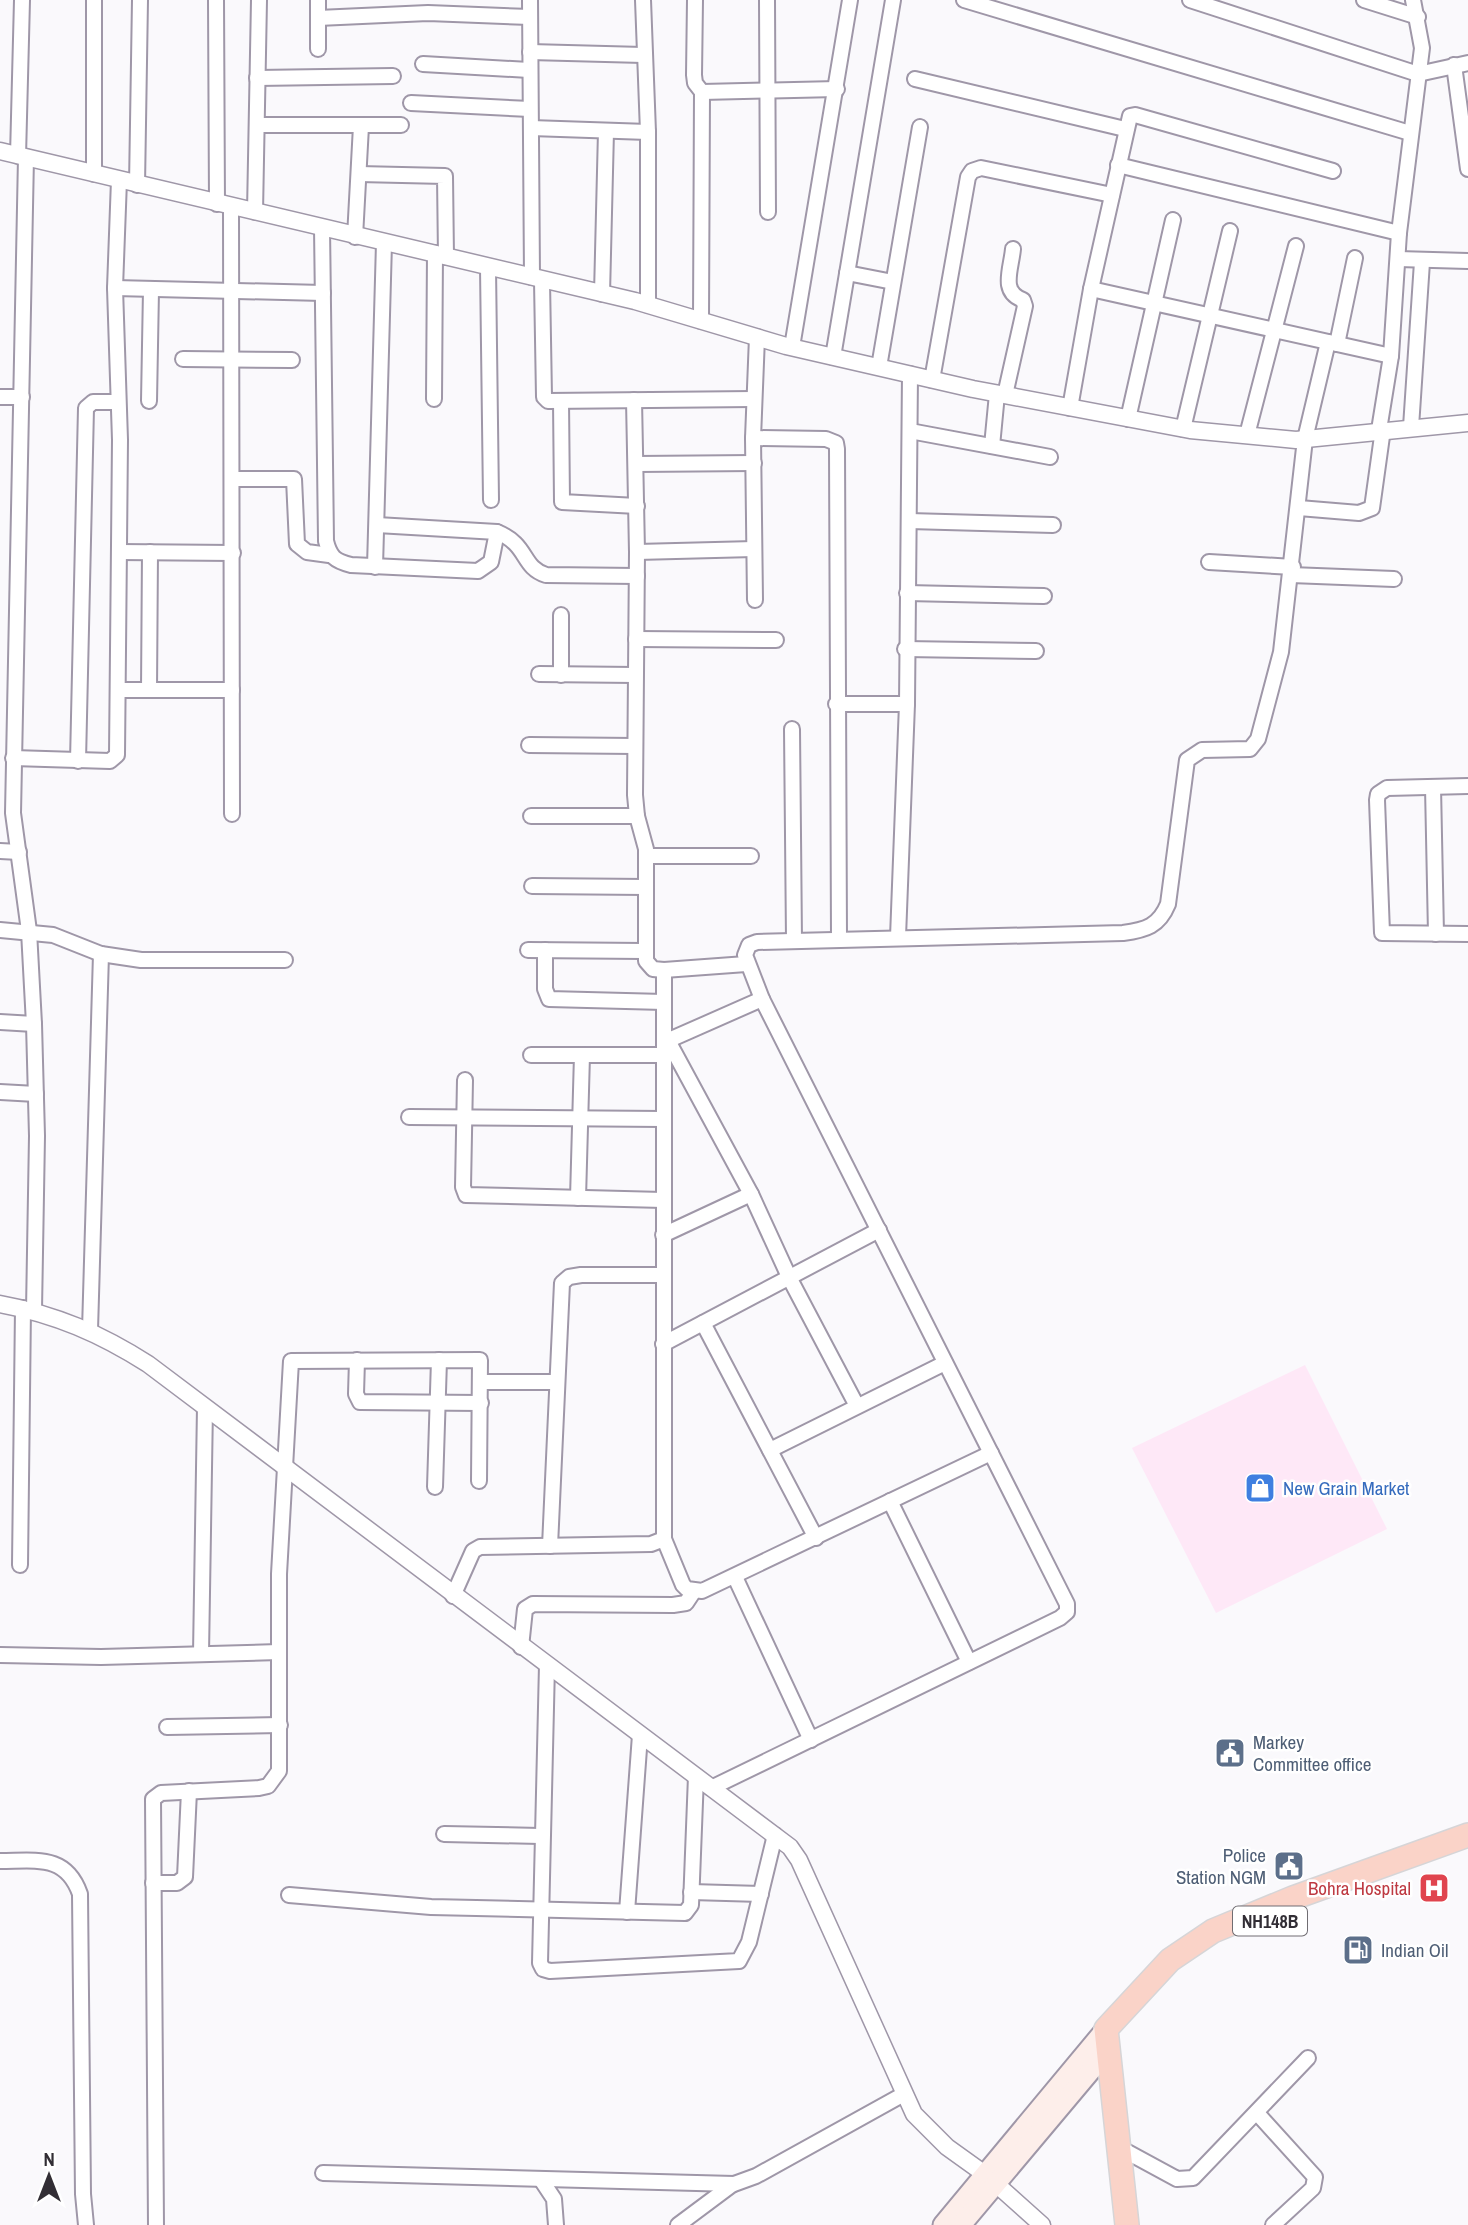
<svg xmlns="http://www.w3.org/2000/svg" width="1468" height="2225" viewBox="0 0 1468 2225" font-family="'Archivo Narrow',sans-serif">
  <rect width="100%" height="100%" fill="#faf9fc"/>
  <polygon fill="#fee8f7" points="1305,1365 1387,1529 1216,1613 1132,1448"/>
  <g fill="none" stroke-linecap="round" stroke-linejoin="round">
    <g stroke="#9f97a8" stroke-width="18">
      <g id="minor">
        <polyline points="216,0 217,204"/>
        <polyline points="530,0 532,277"/>
        <polyline points="643,0 648,132 648,305"/>
        <polyline points="695,0 694,75 695,83 702,92 701,321"/>
        <polyline points="767,0 768,212"/>
        <polyline points="964,0 1410,133"/>
        <polyline points="1190,0 1418,74 1468,63"/>
        <polyline points="1364,0 1418,17"/>
        <polyline points="318,18 428,13 530,17"/>
        <polyline points="318,49 318,0"/>
        <polyline points="530,52 643,55"/>
        <polyline points="423,64 529,70"/>
        <polyline points="1454,65 1468,169"/>
        <polyline points="257,78 393,76"/>
        <polyline points="915,79 1125,129"/>
        <polyline points="702,92 837,89"/>
        <polyline points="411,103 530,109"/>
        <polyline points="257,125 401,125"/>
        <polyline points="531,128 648,132"/>
        <polyline points="18,156 22,0"/>
        <polyline points="26,157 13,813 29,931 34,1024 37,1136 34,1310"/>
        <polyline points="1118,165 1399,233"/>
        <polyline points="94,174 94,0"/>
        <polyline points="359,174 445,176 446,257"/>
        <polyline points="137,185 140,0"/>
        <polyline points="231,207 232,814"/>
        <polyline points="255,212 259,0"/>
        <path d="M 322,227 L 326,541 C 330,557 335,561 351,565 L 478,571 L 491,562 L 497,532"/>
        <polyline points="355,237 361,126"/>
        <polyline points="1398,259 1468,261"/>
        <polyline points="488,268 491,500"/>
        <polyline points="847,273 893,282"/>
        <polyline points="542,281 544,397 548,401 754,399"/>
        <polyline points="115,288 323,293"/>
        <polyline points="1091,289 1391,356"/>
        <polyline points="602,294 606,131"/>
        <polyline points="1337,344 1355,258"/>
        <polyline points="792,347 850,0"/>
        <polyline points="833,357 893,0"/>
        <polyline points="183,359 292,360"/>
        <polyline points="879,367 920,127"/>
        <polyline points="932,380 968,177 972,171 981,168 1112,195"/>
        <path d="M 1005,395 L 1025,306 L 1023,300 C 1000,292 1011,270 1013,249"/>
        <polyline points="0,397 22,397"/>
        <polyline points="434,399 435,253"/>
        <polyline points="634,400 637,552 635,795 637,816 646,849 646,961 653,969 664,970 746,964"/>
        <polyline points="149,401 151,290"/>
        <polyline points="561,401 562,502 637,506"/>
        <polyline points="1070,408 1091,289 1130,116 1135,115 1333,171"/>
        <polyline points="1128,419 1173,220"/>
        <polyline points="1411,427 1422,262"/>
        <polyline points="1183,429 1230,231"/>
        <polyline points="1379,430 1391,356 1399,233 1422,48 1413,0"/>
        <polyline points="910,431 1050,457"/>
        <polyline points="1247,435 1296,246"/>
        <polyline points="753,438 826,439 836,443 837,449 839,938"/>
        <polyline points="992,446 997,394"/>
        <polyline points="637,464 754,463"/>
        <polyline points="233,479 294,479 297,544 307,552 329,555"/>
        <polyline points="1299,508 1359,513 1372,508 1383,429"/>
        <polyline points="909,521 1053,525"/>
        <path d="M 377,525 L 497,532 C 529,545 521,567 546,575 L 637,576"/>
        <polyline points="119,552 233,553"/>
        <polyline points="637,552 754,549"/>
        <polyline points="1209,562 1293,567"/>
        <polyline points="375,567 384,243"/>
        <polyline points="1291,575 1394,579"/>
        <polyline points="907,593 1044,596"/>
        <polyline points="755,600 753,438 757,337"/>
        <polyline points="561,615 561,675"/>
        <polyline points="636,639 776,640"/>
        <polyline points="905,649 1036,651"/>
        <polyline points="539,674 635,675"/>
        <polyline points="118,690 232,690"/>
        <polyline points="149,690 150,552"/>
        <polyline points="836,704 907,704"/>
        <polyline points="792,729 794,940"/>
        <polyline points="529,745 635,746"/>
        <polyline points="13,758 110,761 117,755 120,440 115,288 119,180"/>
        <polyline points="78,761 86,408 93,402 118,402"/>
        <polyline points="1468,786 1387,788 1378,794 1377,800 1382,933 1468,934"/>
        <polyline points="1433,787 1436,934"/>
        <polyline points="531,816 637,816"/>
        <polyline points="0,851 19,852"/>
        <polyline points="646,856 751,856"/>
        <polyline points="532,886 646,887"/>
        <polyline points="0,930 53,935 101,954 141,960 285,960"/>
        <polyline points="898,937 907,704 910,374"/>
        <polyline points="528,950 644,951"/>
        <polyline points="545,950 545,989 549,999 664,1002"/>
        <polyline points="0,1022 34,1024"/>
        <polyline points="665,1035 751,1194 790,1279 857,1406"/>
        <polyline points="669,1040 762,999"/>
        <polyline points="531,1055 664,1055"/>
        <polyline points="465,1080 463,1187 466,1195 663,1200"/>
        <polyline points="0,1092 36,1094"/>
        <polyline points="409,1117 663,1119"/>
        <polyline points="578,1198 582,1055"/>
        <polyline points="663,1235 751,1194"/>
        <polyline points="703,1323 816,1538"/>
        <polyline points="90,1330 101,954"/>
        <polyline points="663,1344 879,1230"/>
        <polyline points="357,1360 356,1394 360,1402 481,1403"/>
        <polyline points="481,1382 556,1382"/>
        <polyline points="770,1450 945,1363"/>
        <polyline points="435,1487 439,1360"/>
        <polyline points="890,1501 969,1662"/>
        <polyline points="664,1539 683,1585 687,1589 702,1591 991,1453"/>
        <polyline points="550,1546 562,1283 569,1277 581,1275 663,1275"/>
        <polyline points="20,1565 23,1308"/>
        <polyline points="735,1577 811,1740"/>
        <polyline points="453,1596 473,1551 480,1547 651,1544 664,1539 664,970"/>
        <polyline points="521,1647 525,1609 533,1604 673,1605 686,1603 694,1591"/>
        <polyline points="201,1654 205,1407"/>
        <polyline points="0,1655 101,1657 279,1652"/>
        <polyline points="547,1665 540,1963 543,1969 550,1971 739,1961 749,1942 775,1835"/>
        <polyline points="167,1727 280,1725"/>
        <path d="M 711,1788 L 1060,1618 L 1067,1612 L 1067,1604 L 762,999 L 745,955 L 749,945 L 757,942 L 1123,933 C 1146,930 1159,926 1168,904 L 1187,760 L 1202,750 L 1250,749 L 1258,739 L 1281,652 L 1305,439 L 1328,342"/>
        <polyline points="444,1834 540,1836"/>
        <path d="M 0,1861 C 36,1861 66,1854 80,1894 L 83,2194 L 86,2225"/>
        <polyline points="153,1883 177,1883 185,1877 189,1791"/>
        <polyline points="691,1892 761,1894"/>
        <polyline points="289,1895 431,1907 685,1913 691,1905 696,1776"/>
        <polyline points="627,1912 640,1735"/>
        <polyline points="1257,2113 1315,2177 1313,2188 1273,2225"/>
        <polyline points="1118,2147 1177,2179 1193,2178 1308,2058"/>
        <polyline points="323,2173 734,2184 756,2176 904,2094"/>
        <polyline points="542,2181 554,2199 556,2225"/>
        <polyline points="156,2225 153,1799 161,1793 259,1788 268,1786 279,1771 279,1574 291,1361 480,1360 479,1481"/>
        <polyline points="678,2225 733,2184"/>
      </g>
    </g>
    <g stroke="#9f97a8" stroke-width="19">
      <g id="tertiary">
        <polyline points="0,151 635,301 786,346 973,389 1190,430 1296,440 1468,423"/>
        <path d="M 0,1304 C 55,1314 101,1334 148,1364 L 790,1847 L 799,1860 L 914,2114 L 947,2147 L 986,2175 L 1042,2225"/>
      </g>
    </g>
    <g stroke="#9f97a8" stroke-width="23">
      <g id="secondary">
        <polyline points="943,2225 1106,2029"/>
        <polyline points="961,2225 1108,2050"/>
      </g>
    </g>
    <g stroke="#d6d5d7" stroke-width="26">
      <polyline id="trunk" points="1127,2225 1106,2029 1170,1960 1213,1931 1293,1898 1468,1835"/>
    </g>
    <use href="#minor" stroke="#fff" stroke-width="14"/>
    <use href="#tertiary" stroke="#fff" stroke-width="16"/>
    <use href="#secondary" stroke="#fdeeea" stroke-width="19"/>
    <use href="#trunk" stroke="#fad3c8" stroke-width="23"/>
  </g>
  <defs>
    <g id="shop-square" transform="scale(1.575)"><rect x="-9" y="-9" width="18" height="18" rx="4" fill="#3f7fe0" stroke="#fff"/><path d="M-5-2.5h2.3a2.7 3.5 0 0 1 5.4 0H5L5.5 6h-11ZM-1.5-2.5h3a1.5 2.3 0 0 0-3 0Z" fill="#fff"/></g>
    <g id="civic-square" transform="scale(1.575)"><rect x="-9" y="-9" width="18" height="18" rx="4" fill="#5c6f8a" stroke="#fff"/><path d="M-.6-6.5H3V-4.5H.6V-3L4-1V1h2V6H-6V1h2V-1L-.6-3ZM-1.2 2.5V6h2.4V2.5Z" fill="#fff"/></g>
    <g id="hospital-square" transform="scale(1.575)"><rect x="-9" y="-9" width="18" height="18" rx="4" fill="#e0444e" stroke="#fff"/><path d="M-5-5h3v3.5h4V-5h3V5h-3V1.5h-4V5h-3Z" fill="#fff"/></g>
    <g id="fuel-square" transform="scale(1.575)"><rect x="-9" y="-9" width="18" height="18" rx="4" fill="#5c6f8a" stroke="#fff"/><path d="M-5.5-6h7V0h2V4h1.3V-2.5L3-4.5l.8-.8L6-3V5H2.5V1h-1V6h-7ZM-4.2-4.7v3.2H.2V-4.7Z" fill="#fff"/></g>
  </defs>
  <g fill-rule="evenodd">
    <use href="#shop-square" x="1260" y="1488"/>
    <use href="#civic-square" x="1230" y="1753"/>
    <use href="#civic-square" x="1289" y="1866"/>
    <use href="#hospital-square" x="1434" y="1888"/>
    <use href="#fuel-square" x="1358" y="1950"/>
  </g>
  <g text-anchor="middle" dominant-baseline="central" stroke-width="5" stroke-linejoin="round" paint-order="stroke">
    <rect fill="#fff" stroke="#706d72" stroke-width="2" x="1233" y="1906.5" width="74" height="29" rx="5"/>
    <g font-size="18" font-weight="bold" fill="#322e35">
      <text x="1270" y="1921">NH148B</text>
    </g>
    <g font-size="19" fill="#366cbe" stroke="#fff" text-anchor="start">
      <text x="1283" y="1488">New Grain Market</text>
    </g>
    <g font-size="19" fill="#4e5e75" stroke="#fff" text-anchor="start">
      <text x="1253" y="1742">Markey<tspan x="1253" dy="22">Committee office</tspan></text>
      <text x="1266" y="1855" text-anchor="end">Police<tspan x="1266" dy="22">Station NGM</tspan></text>
      <text x="1381" y="1950">Indian Oil</text>
    </g>
    <g font-size="19" fill="#be3a42" stroke="#fff" text-anchor="end">
      <text x="1411" y="1888">Bohra Hospital</text>
    </g>
  </g>
  <g transform="translate(49 2176)" stroke="#ffffff" stroke-width="5" paint-order="stroke">
  <path d="M0-5L12 26L0 18L-12 26Z" fill="#322e35"/>
  <text y="-10" font-size="19" font-weight="bold" text-anchor="middle" fill="#322e35">N</text>
  </g>
</svg>
